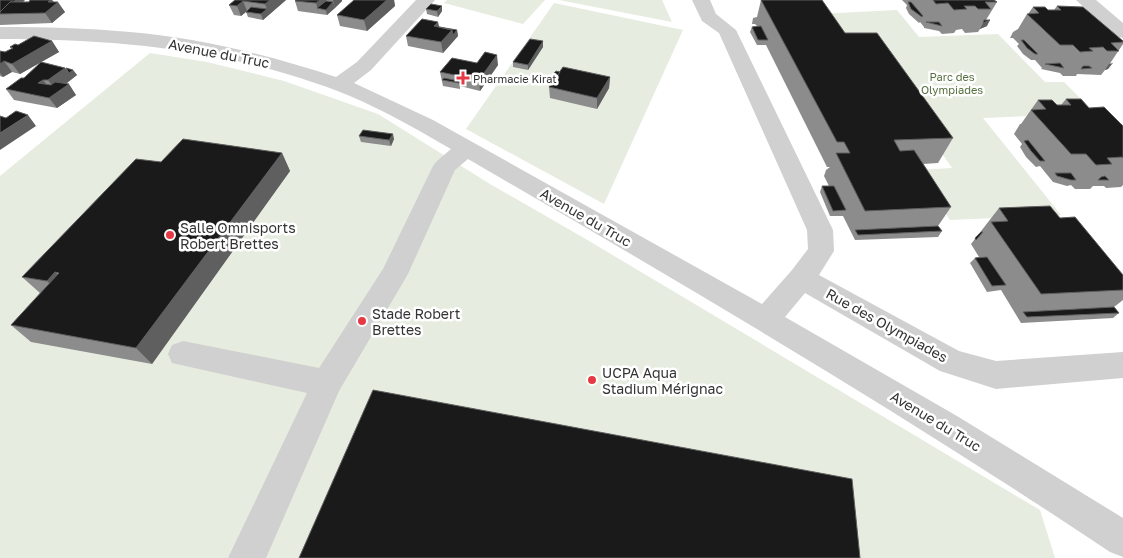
<svg xmlns="http://www.w3.org/2000/svg" width="1123" height="558" viewBox="0 0 1123 558" font-family="'Golos Text',sans-serif">
  <rect width="100%" height="100%" fill="#fff"/>
  <g fill="#e6ecdf">
    <polygon points="447,0 545,0 523,24 444,3"/>
    <polygon points="559,0 662,0 672,22"/>
    <polygon points="554,3 683,30 604,204 466,129"/>
    <polygon points="897,10 919,37 998,34 1045,82 1064,82 1095,113 983,118 1061,215 950,220 917,170 952,168 872,52 843,53 818,14"/>
    <polygon points="150,53 207,62 284,81 378,114 490,184 584,238 1040,510 1055,558 0,558 0,176"/>
  </g>
  <g fill="none" stroke-linecap="round" stroke-linejoin="round">
    <g fill="#d0d0d0" fill-rule="evenodd">
      <path d="M 416,0 L 435,0 L 371,70 L 354,83 L 433,120 L 762,304 L 792,270 L 808,249 L 807,230 L 719,33 L 702,21 L 692,0 L 710,0 L 716,14 L 736,30 L 833,230 L 834,251 L 819,275 L 959,351 L 996,361 L 1123,352 L 1123,378 L 996,389 L 940,371 L 805,293 L 785,317 L 957,416 L 1123,518 L 1123,557 L 1110,552 C 901,412 685,285 468,159 L 455,170 L 408,274 L 339,391 L 266,558 L 228,558 L 307,393 L 172,363 L 168,354 L 172,345 L 183,341 L 319,368 L 383,269 L 433,166 L 437,161 L 451,149 C 418,130 385,111 350,96 C 238,50 119,39 0,39 L 0,27 C 43,27 87,28 130,32 C 200,38 269,55 336,77 L 357,62 Z"/>
      <polygon points="1076,0 1096,0 1123,23 1123,38 1116,36"/>
    </g>
  </g>
  <g fill="#8c8c8c">
    <polygon points="0,0 23,2 52,0 65,12 52,23 0,25"/>
    <polygon points="235,0 286,0 263,20 248,17 246,12 241,16 234,15 229,5"/>
    <polygon points="296,0 342,0 342,1 327,15 298,11 295,1"/>
    <polygon points="394,0 395,6 367,31 340,26 337,15"/>
    <polygon points="761,0 845,33 953,138 938,163 923,164 951,207 938,226 942,231 938,237 855,240 843,216 830,216 820,192 822,186 829,186 824,176 826,170 830,167 827,167 766,45 757,45 750,32 752,27 757,26 755,24 752,24 753,18 757,17"/>
    <polygon points="900,0 994,0 997,2 986,20 987,26 980,29 978,32 965,33 962,29 956,30 954,33 942,34 939,31 924,28 924,27 920,22 919,23 909,14 906,8 907,5 902,0"/>
    <polygon points="442,6 442,11 438,17 427,14 426,9"/>
    <polygon points="1057,6 1123,41 1123,44 1111,62 1108,69 1105,70 1101,75 1077,74 1076,76 1063,76 1060,73 1041,69 1042,68 1035,60 1031,60 1023,54 1017,46 1019,44 1013,38 1010,38 1013,32 1018,29 1027,14 1028,14 1033,7 1048,10 1054,10"/>
    <polygon points="438,22 439,27 457,30 458,36 443,53 408,46 406,36"/>
    <polygon points="52,41 59,52 20,74 12,72 3,77 0,76 0,51 5,52 12,49 10,47 18,45"/>
    <polygon points="543,41 543,47 528,70 513,67 513,62"/>
    <polygon points="477,63 498,65 480,91 460,86 460,89 443,86 440,72"/>
    <polygon points="66,68 73,70 77,75 66,84 76,95 57,108 14,100 6,89 24,78"/>
    <polygon points="560,72 610,77 609,88 597,109 550,98 549,87 552,83 551,83 551,77"/>
    <polygon points="1066,99 1089,108 1123,126 1123,185 1121,187 1106,188 1104,186 1093,186 1090,189 1075,189 1071,185 1067,186 1053,182 1040,166 1036,167 1026,157 1020,147 1022,144 1014,134 1020,124 1021,124 1038,100 1057,105 1061,105"/>
    <polygon points="359,136 394,139 391,146 361,142"/>
    <polygon points="282,153 290,171 152,364 31,342 11,325 40,293 22,277 161,162"/>
    <polygon points="999,208 1060,218 1123,275 1123,300 1114,307 1119,313 1113,318 1021,323 1001,290 987,292 970,263 975,258 979,257 971,244"/>
  </g>
  <g fill="#5f5f5f">
    <polygon points="16,0 25,0 13,13 5,14"/>
    <polygon points="50,0 52,0 55,4 58,2 65,12 52,23 45,13 48,2"/>
    <polygon points="270,0 286,0 263,20 261,14 267,9 265,4"/>
    <polygon points="320,0 326,0 327,6 317,8 319,14 316,3"/>
    <polygon points="333,0 342,0 342,1 335,8"/>
    <polygon points="387,0 394,0 395,6 367,31 364,20"/>
    <polygon points="243,1 247,11 241,16 237,6"/>
    <polygon points="333,2 335,8 327,15 326,10"/>
    <polygon points="442,6 442,11 438,17 437,11"/>
    <polygon points="990,20 987,26 980,29 983,23"/>
    <polygon points="438,22 440,32 434,26"/>
    <polygon points="452,30 457,30 458,36 443,53 441,42"/>
    <polygon points="52,41 59,52 20,74 12,64"/>
    <polygon points="543,41 543,47 528,70 528,65"/>
    <polygon points="497,55 498,65 480,91 479,80"/>
    <polygon points="4,61 12,72 3,77 0,73 0,64"/>
    <polygon points="1113,63 1108,69 1105,70 1109,64"/>
    <polygon points="65,68 69,73 73,70 77,75 56,91 48,80"/>
    <polygon points="610,77 609,88 597,109 597,98"/>
    <polygon points="43,80 51,90 38,83"/>
    <polygon points="69,84 76,95 57,108 49,98"/>
    <polygon points="28,115 36,126 0,150 0,133"/>
    <polygon points="393,134 394,139 391,146 389,140"/>
    <polygon points="282,153 290,171 152,364 136,348"/>
    <polygon points="55,272 73,290 65,299 47,281"/>
  </g>
  <g fill="#1a1a1a" stroke="#5f5f5f">
    <polygon points="0,0 16,0 14,2 10,2 0,12"/>
    <polygon points="30,0 50,0 48,2 58,2 45,13 0,14 0,12 10,2 29,2"/>
    <polygon points="235,0 270,0 265,4 243,1 237,6 229,5"/>
    <polygon points="296,0 320,0 316,3 295,1"/>
    <polygon points="354,0 387,0 364,20 337,15"/>
    <polygon points="761,0 822,0 845,33 877,33 953,138 894,140 900,151 914,150 951,207 865,211 836,153 850,153 844,142 837,142"/>
    <polygon points="933,0 994,0 997,2 985,2 991,9 978,9 975,6 964,6 967,9 954,10 948,3 936,4"/>
    <polygon points="326,1 333,2 326,10 317,8"/>
    <polygon points="908,2 911,2 923,16 922,17 911,9"/>
    <polygon points="431,4 442,6 437,11 426,9"/>
    <polygon points="1057,6 1083,7 1123,41 1123,42 1111,43 1119,51 1107,51 1103,47 1089,48 1093,51 1080,52 1073,45 1060,45 1027,14 1039,13 1033,7 1045,7 1048,10 1061,10"/>
    <polygon points="251,7 267,9 261,14 246,12"/>
    <polygon points="422,19 438,22 434,26 452,30 441,42 406,36"/>
    <polygon points="984,20 990,20 983,23"/>
    <polygon points="926,22 939,22 942,26"/>
    <polygon points="761,26 768,40 758,40 752,27"/>
    <polygon points="439,27 457,30 453,35 452,30"/>
    <polygon points="34,36 52,41 12,64 4,61 0,64 0,51 5,52 13,48 10,47 15,44 18,45"/>
    <polygon points="530,39 543,41 528,65 513,62"/>
    <polygon points="1021,40 1024,40 1038,54 1035,54 1027,48"/>
    <polygon points="485,52 497,55 479,80 440,72 452,58 477,63"/>
    <polygon points="41,62 65,68 48,80 43,80 38,83 51,85 55,82 69,84 49,98 6,89 21,78 24,78"/>
    <polygon points="1060,63 1064,68 1045,64"/>
    <polygon points="1083,66 1089,66 1092,68 1081,69"/>
    <polygon points="563,67 610,77 597,98 549,87"/>
    <polygon points="66,68 73,70 69,73"/>
    <polygon points="556,71 560,72 556,78 551,77"/>
    <polygon points="444,78 459,81 459,83 442,80"/>
    <polygon points="1066,99 1081,99 1089,108 1104,107 1123,126 1123,158 1122,157 1107,158 1112,164 1096,165 1086,154 1071,154 1031,110 1046,109 1038,100 1052,100 1057,105 1071,105"/>
    <polygon points="16,111 28,115 0,133 0,116 6,118"/>
    <polygon points="363,130 393,134 389,140 359,136"/>
    <polygon points="183,139 282,153 136,348 11,325 59,273 55,272 47,281 22,277 136,159 161,162"/>
    <polygon points="1028,140 1045,161 1040,161 1031,151 1024,141"/>
    <polygon points="1055,173 1071,173 1076,180 1071,180 1057,176"/>
    <polygon points="1105,176 1109,180 1098,180 1101,177"/>
    <polygon points="822,186 834,186 846,210 833,211"/>
    <polygon points="1050,206 1060,218 1075,217 1123,275 1123,290 1041,294 991,222 1008,221 999,208"/>
    <polygon points="938,226 942,231 858,235 855,230"/>
    <polygon points="981,232 983,232 976,240 975,238"/>
    <polygon points="987,257 1006,285 992,286 975,258"/>
    <polygon points="1114,307 1119,313 1027,317 1023,312"/>
    <polygon points="373,390 852,479 860,558 299,558"/>
  </g>
  <g fill="#e63946" stroke="#fff" stroke-width="2">
    <path d="M460.5 70.5h5v5h5v5h-5v5h-5v-5h-5v-5h5z"/>
    <circle cx="170" cy="235" r="5"/>
    <circle cx="362" cy="321" r="5"/>
    <circle cx="592" cy="380" r="5"/>
  </g>
  <g text-anchor="middle" dominant-baseline="central" stroke-width="5" stroke-linejoin="round" paint-order="stroke">
    <g font-size="11" fill="#56703f" stroke="#fff">
      <text x="952" y="76">Parc des<tspan x="952" dy="13">Olympiades</tspan></text>
    </g>
    <g font-size="11" fill="#333" stroke="#fff" text-anchor="start">
      <text x="473" y="78">Pharmacie Kirat</text>
    </g>
    <g font-size="14" fill="#333" stroke="#fff">
      <text transform="translate(219 53) rotate(11)">Avenue du Truc</text>
      <text transform="translate(586 217) rotate(30)">Avenue du Truc</text>
      <text transform="translate(887 325) rotate(29)">Rue des Olympiades</text>
      <text transform="translate(936 421) rotate(31)">Avenue du Truc</text>
    </g>
    <g font-size="14" fill="#333" stroke="#fff" text-anchor="start">
      <text x="180" y="227">Salle Omnisports<tspan x="180" dy="16">Robert Brettes</tspan></text>
      <text x="372" y="313">Stade Robert<tspan x="372" dy="16">Brettes</tspan></text>
      <text x="602" y="372">UCPA Aqua<tspan x="602" dy="16">Stadium Mérignac</tspan></text>
    </g>
  </g>
</svg>
